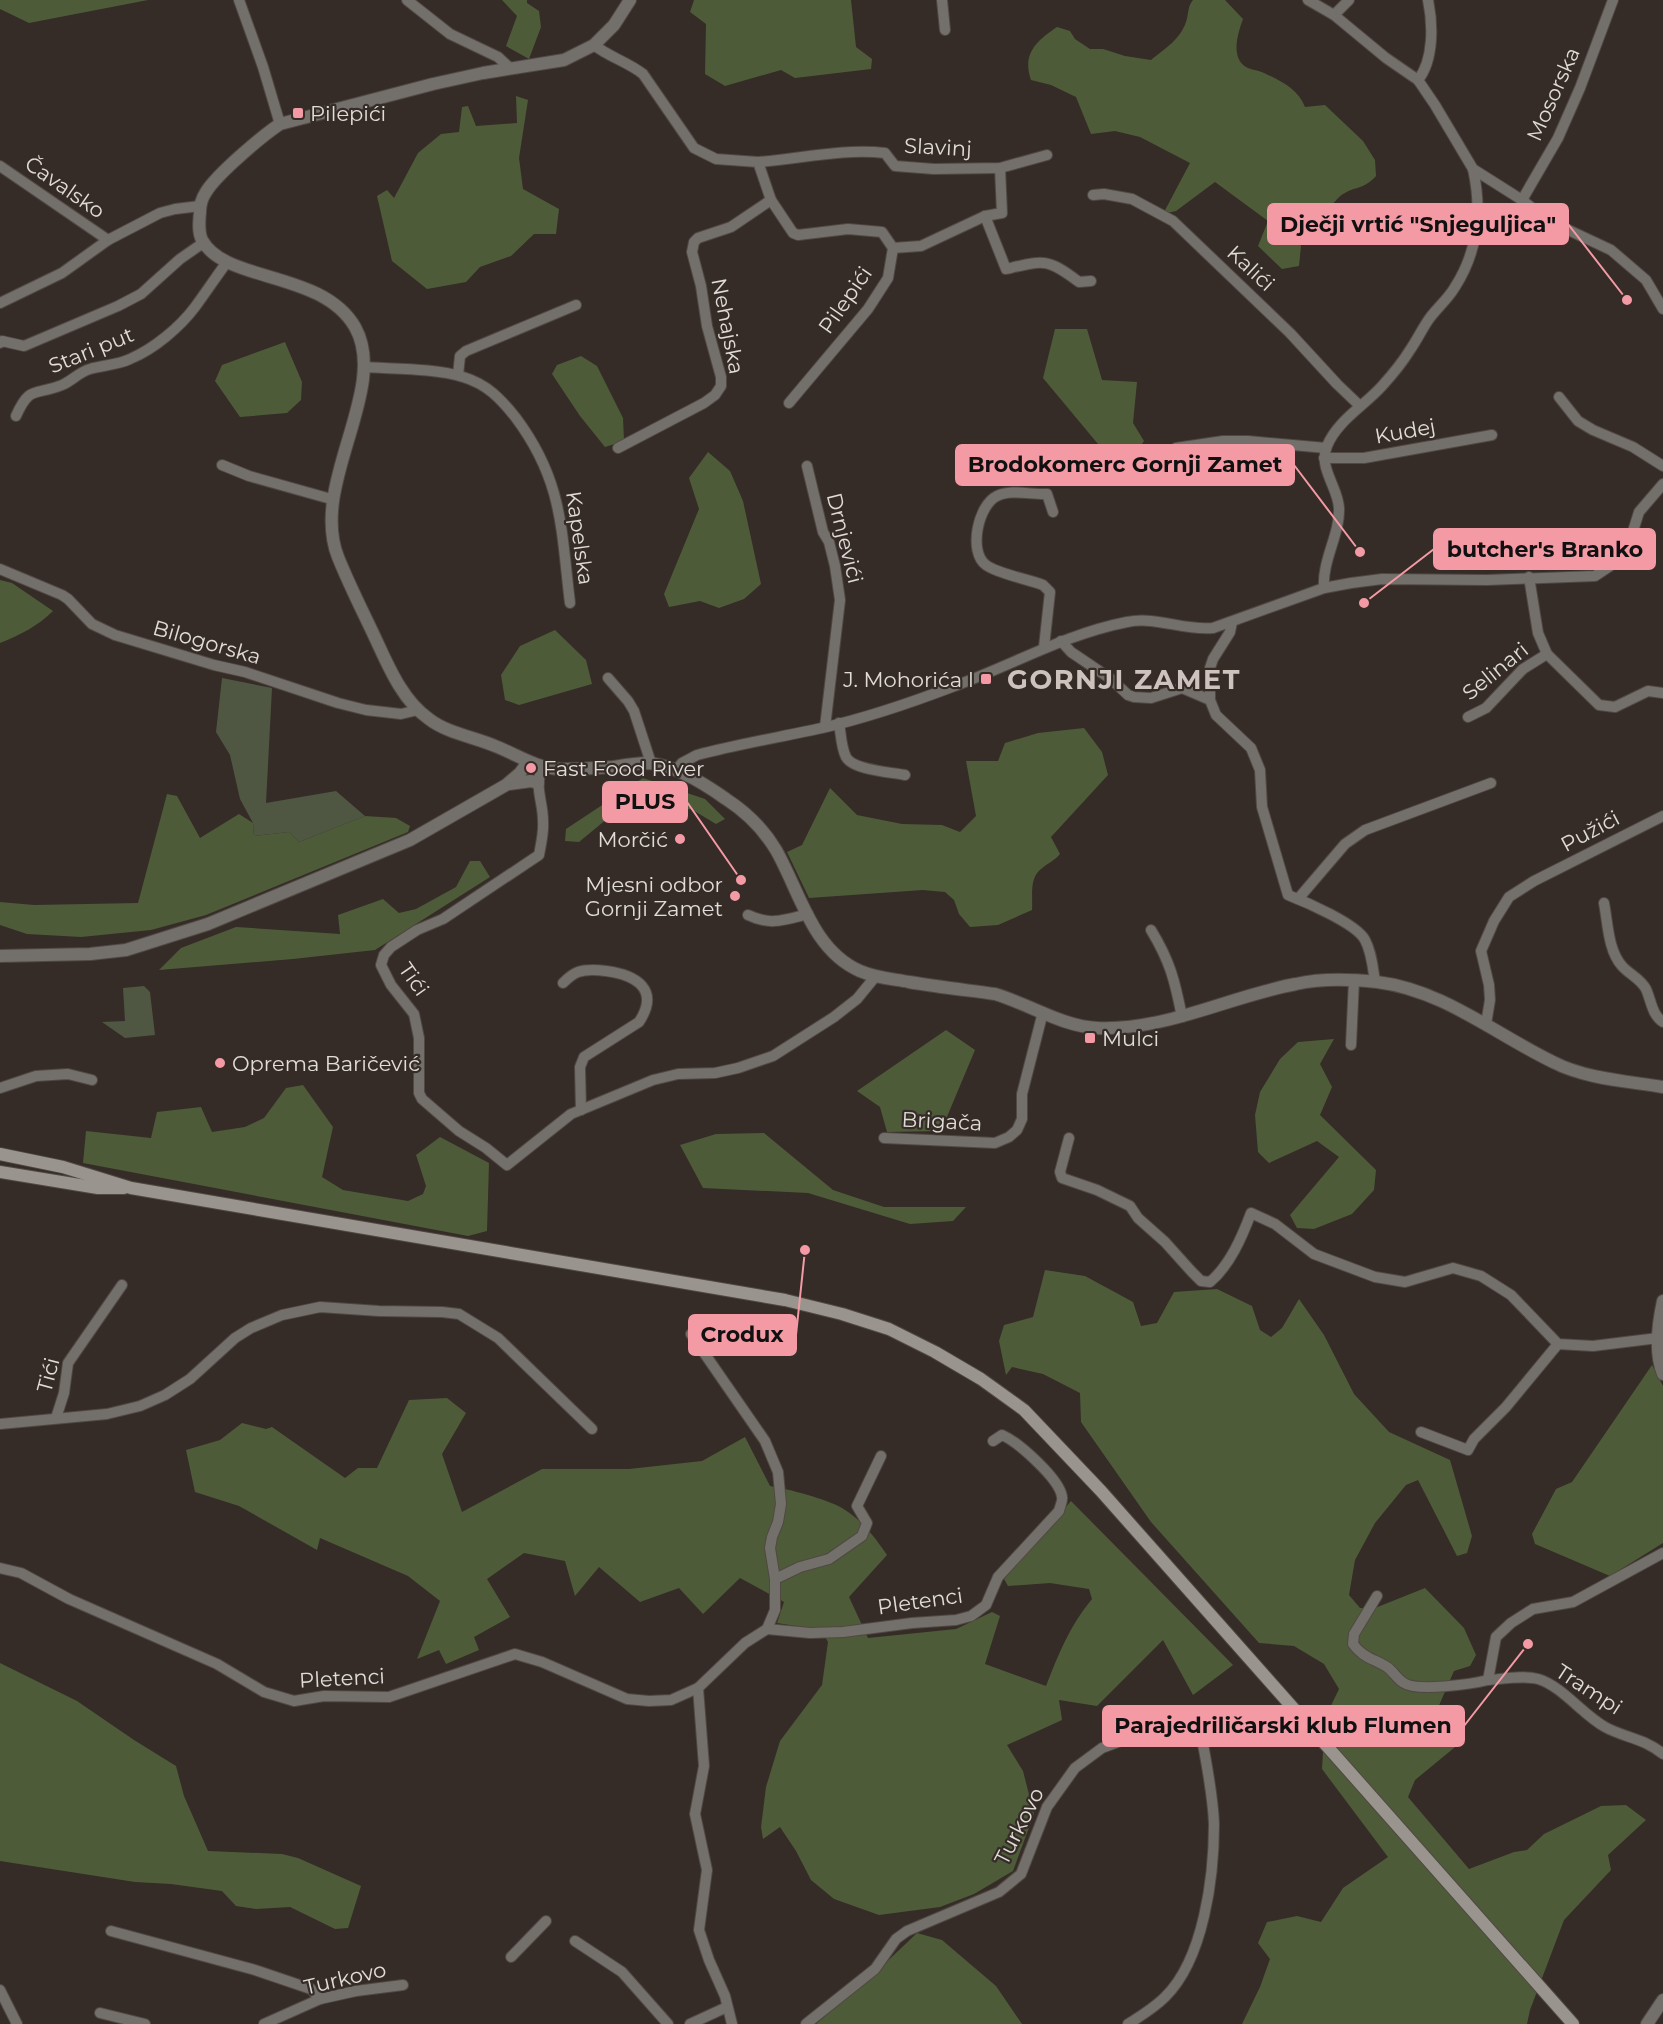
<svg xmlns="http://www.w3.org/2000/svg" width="1663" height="2024" viewBox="0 0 1663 2024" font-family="Montserrat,sans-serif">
  <rect width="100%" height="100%" fill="#352c27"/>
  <g fill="#4f5742">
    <polygon points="222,678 272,688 266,803 336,791 365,816 299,842 289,832 254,836 253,823 240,799 230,755 216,732"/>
    <polygon points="144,986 150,992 155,1035 125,1038 102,1022 125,1021 123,988"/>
  </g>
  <g fill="#4e5b39">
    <polygon points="0,0 148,0 29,23 0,9"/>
    <polygon points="502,0 527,0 527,3 539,11 541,27 529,59 506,46 517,16"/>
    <polygon points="694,0 851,0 856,47 872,59 871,69 795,78 781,70 725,86 705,74 706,24 690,12"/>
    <path d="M 1193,0 L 1225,0 L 1243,19 C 1238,33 1230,57 1246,67 C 1251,70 1258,70 1264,73 C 1281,81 1298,89 1305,107 L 1325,105 L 1363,141 L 1375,160 L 1376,176 C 1363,190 1356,186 1343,194 C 1337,198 1334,204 1328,207 C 1315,214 1299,210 1289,222 L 1289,233 L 1301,246 L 1299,266 L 1282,269 L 1258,246 L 1268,221 L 1215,182 L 1176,211 L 1163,214 L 1190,163 L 1140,137 L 1115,131 L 1091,134 L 1076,97 L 1051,85 L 1031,80 C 1022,54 1036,41 1057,27 L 1070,31 L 1075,39 L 1090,49 L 1103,49 L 1125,56 L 1151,60 C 1164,49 1180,40 1186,22 C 1189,14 1187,7 1193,0 Z"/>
    <polygon points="516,96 528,100 519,158 523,189 559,209 556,234 534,234 511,256 480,267 466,282 427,289 392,261 377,196 387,190 394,198 418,153 441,134 459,132 462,107 468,106 476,126 517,123"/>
    <polygon points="1055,329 1087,329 1102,380 1137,382 1133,423 1144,441 1138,450 1108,456 1043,378"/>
    <polygon points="285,342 302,382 301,400 287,413 240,417 215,381 222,365"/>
    <polygon points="581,356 597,366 623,418 624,441 605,447 580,416 552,374 557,365"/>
    <polygon points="708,452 730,471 743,501 761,584 744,599 719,608 700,601 669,607 664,594 699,509 689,478"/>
    <path d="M 0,580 L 12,583 L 53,611 C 38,626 20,635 0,643 Z"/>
    <polygon points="555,630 586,660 592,684 519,705 505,700 501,675 520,646"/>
    <path d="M 1084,728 L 1102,752 L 1108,775 L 1051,837 L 1060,854 C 1054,861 1048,863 1041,869 C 1029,878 1033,896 1032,910 L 998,925 L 970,927 L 959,914 L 954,900 L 945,892 L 923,890 L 809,898 L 787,852 L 802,845 L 830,788 L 857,815 L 902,824 L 942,825 L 960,832 L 976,816 L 966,761 L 998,761 L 1005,743 L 1038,733 Z"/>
    <polygon points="643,778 705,799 725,819 716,824 691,809 608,818 579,842 565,841 566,829"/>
    <polygon points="167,794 177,796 200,838 239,814 253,823 254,836 289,832 299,842 365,816 396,818 410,826 408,832 206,915 151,930 81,937 27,934 0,925 0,902 34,905 138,903"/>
    <polygon points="470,861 480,861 490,877 375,950 293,959 159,970 181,948 236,927 340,934 338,915 383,899 399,913 416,909 456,887"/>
    <polygon points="946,1030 975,1050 941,1131 887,1132 880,1107 857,1091"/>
    <polygon points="1334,1039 1320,1064 1332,1087 1320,1115 1376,1170 1374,1190 1352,1214 1314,1229 1297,1228 1290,1215 1339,1157 1317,1141 1269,1163 1258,1152 1255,1115 1260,1092 1280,1059 1298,1042"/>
    <polygon points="303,1085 333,1127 322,1177 343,1190 408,1201 423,1194 426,1186 416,1155 440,1137 489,1163 487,1231 468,1236 83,1163 86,1131 151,1138 157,1112 201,1107 212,1132 245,1127 264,1118 286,1088"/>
    <polygon points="764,1133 833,1190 884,1207 966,1207 953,1221 910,1224 808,1193 703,1188 680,1145 716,1134"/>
    <polygon points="1045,1270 1085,1276 1133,1302 1141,1326 1157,1323 1174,1292 1217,1289 1252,1306 1260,1330 1271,1337 1282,1328 1299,1299 1324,1335 1354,1394 1389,1432 1450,1460 1472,1536 1467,1553 1457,1556 1418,1480 1406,1485 1375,1523 1355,1560 1349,1595 1360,1608 1375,1608 1425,1588 1464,1628 1476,1655 1470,1666 1454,1671 1437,1710 1458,1730 1460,1743 1415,1780 1408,1797 1469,1869 1514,1852 1527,1850 1544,1834 1601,1806 1626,1805 1646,1820 1608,1855 1611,1870 1564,1920 1530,2010 1527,2024 1242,2024 1260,1987 1270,1959 1258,1943 1267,1922 1297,1916 1321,1922 1343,1888 1388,1857 1322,1769 1325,1718 1339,1689 1324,1664 1294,1646 1259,1643 1151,1522 1081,1422 1080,1393 1043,1374 1012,1367 1006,1375 999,1341 1004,1325 1033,1317"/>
    <polygon points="1652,1365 1663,1386 1663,1543 1610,1576 1535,1544 1532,1534 1556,1489 1572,1482"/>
    <path d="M 447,1398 L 466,1413 L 442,1454 L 462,1512 L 542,1469 L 629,1469 L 702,1461 L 745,1437 L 770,1486 C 788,1489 827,1499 842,1508 C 861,1519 875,1537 887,1555 L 849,1597 L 868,1638 L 956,1629 L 992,1612 L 1000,1616 L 985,1664 L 1046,1686 C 1058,1655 1070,1625 1092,1599 L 1089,1589 L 1050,1583 L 1008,1586 L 1004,1579 L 1071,1501 L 1233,1665 L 1193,1695 L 1163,1640 L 1097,1706 L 1059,1700 L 1062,1720 L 1007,1745 L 1023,1771 L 1034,1814 L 1013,1871 L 974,1894 L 940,1907 L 879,1915 L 834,1899 L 811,1880 L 796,1851 L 780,1827 L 763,1839 L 761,1827 L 766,1787 L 780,1741 L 822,1685 L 828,1642 L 821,1630 L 777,1623 L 784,1602 L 740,1578 L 703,1614 L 679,1588 L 640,1602 L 599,1567 L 575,1596 L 565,1561 L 524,1553 L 487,1579 L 510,1617 L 474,1637 L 479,1650 L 446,1664 L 439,1650 L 417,1659 L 440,1601 L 408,1576 L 320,1538 L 317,1550 L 239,1506 L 195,1492 L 186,1450 L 220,1440 L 242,1423 L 266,1429 L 272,1427 L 345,1478 L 358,1468 L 377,1468 L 409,1400 Z"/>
    <polygon points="0,1663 77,1701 134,1740 176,1766 184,1796 208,1851 282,1854 298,1858 361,1886 348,1928 335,1929 290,1907 256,1909 236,1906 222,1891 171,1884 135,1882 0,1861"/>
    <polygon points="917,1933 942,1940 996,1986 1022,2024 816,2024 877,1971"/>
  </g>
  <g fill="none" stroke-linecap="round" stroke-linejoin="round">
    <g stroke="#514843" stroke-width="12">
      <g id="minor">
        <polyline points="239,0 263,67 280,124"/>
        <polyline points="407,0 450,34 498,57 511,69"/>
        <polyline points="942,0 945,30"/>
        <polyline points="1308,0 1334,15 1386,58 1418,80 1435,105 1473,169 1522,200 1547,220 1611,250 1646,280 1663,309"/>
        <polyline points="1334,15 1349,0"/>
        <path d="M 594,45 C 609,57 628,62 643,74 L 694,148 L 716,159 L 758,162 L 771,200 L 793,233 L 798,235 L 848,229 L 882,232 L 893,248 L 888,278 L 868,309 L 789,403"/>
        <path d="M 1418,80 C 1434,60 1433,24 1428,0"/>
        <path d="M 758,162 C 800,159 843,148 885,153 L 895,166 L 934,169 L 1000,168 L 1047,155"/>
        <polyline points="0,166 108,240"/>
        <path d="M 1000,168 L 1002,213 L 985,216 L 1006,269 C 1045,260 1047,258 1079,282 L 1091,281"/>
        <polyline points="1093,195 1104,194 1132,199 1173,221 1290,333 1337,384 1360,406"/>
        <polyline points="1522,200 1558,138 1580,88 1613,0"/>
        <polyline points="893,248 921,246 985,216"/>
        <polyline points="0,303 62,273 108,240 160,213 175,209 200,206"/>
        <polyline points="0,343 2,341 24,346 118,306 141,294 180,259 203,243"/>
        <path d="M 364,367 C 393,369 436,368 463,377 C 487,384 501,399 516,418 C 563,481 561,529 570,603"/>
        <polyline points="458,375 460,356 466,351 576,305"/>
        <polyline points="1559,397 1578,421 1593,430 1633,447 1663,466"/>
        <path d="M 16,416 C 30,384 36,396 62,385 C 72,381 79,372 90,369 C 103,365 118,365 130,359 C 154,349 180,327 195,307 C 206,292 216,277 227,262"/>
        <polyline points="618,448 704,403 715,395 721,386 721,377 707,326 701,286 692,252 694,242 698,238 731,227 771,200"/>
        <polyline points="1176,448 1223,441 1248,441 1326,448"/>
        <polyline points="1324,458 1364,458 1492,435"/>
        <polyline points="222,465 249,476 331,499"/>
        <polyline points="807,466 823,532 829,542 835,566 840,600 825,727"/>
        <polyline points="0,569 62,595 68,599 92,624 115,635 214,665 245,672 338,703 366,710 401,714 418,710"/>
        <polyline points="1529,577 1538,633 1547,654 1599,705 1615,707 1648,691 1663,693"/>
        <path d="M 1324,588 C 1322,560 1340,535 1339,508 C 1338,487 1318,468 1327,446 C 1337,421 1364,406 1382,386 C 1392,375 1402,363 1410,350 C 1417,340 1422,329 1429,319 C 1437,308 1448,299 1455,287 C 1478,251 1482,210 1473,169"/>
        <path d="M 1232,622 L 1230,632 L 1213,659 L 1210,668 L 1210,700 L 1216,715 L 1251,748 L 1260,770 L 1262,807 L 1288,895 C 1306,902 1357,924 1365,940 C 1372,953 1373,969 1375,982"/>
        <polyline points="1061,641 1071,652 1111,679 1128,695 1134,697 1151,698 1182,688 1210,700"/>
        <path d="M 1044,647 L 1050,592 L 1043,585 C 1028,579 998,574 986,565 C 968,552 978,505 997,496 C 1011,489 1032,495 1047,494 L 1053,512"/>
        <polyline points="608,678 628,701 634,711 651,763"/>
        <polyline points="1468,717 1486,708 1523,669 1547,654"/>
        <path d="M 839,723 C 841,734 841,747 846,757 C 853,770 890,772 905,775"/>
        <path d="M 542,767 C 534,789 543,800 543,821 C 544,832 541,844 539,855 L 443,919 L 417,930 L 391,947 L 384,955 L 381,965 L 391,985 L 414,1014 L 419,1038 L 419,1093 L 422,1099 L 459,1131 L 486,1148 L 507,1165 L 571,1114 L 653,1080 L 678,1074 L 715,1073 L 738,1068 L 773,1056 L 834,1017 L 857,999 L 875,977"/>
        <path d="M 676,770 L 682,763 L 697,755 C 738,744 781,737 822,728 C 866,718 910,703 952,687 C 1011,666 1065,634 1127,622 C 1157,616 1183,631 1213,628 L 1324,588 L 1351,583 L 1382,579 L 1487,580 L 1595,576 L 1610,566 L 1627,550 L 1639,512 L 1663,484"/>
        <polyline points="1298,899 1345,844 1365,830 1491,783"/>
        <path d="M 1604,903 C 1608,924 1608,950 1622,966 C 1630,975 1640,978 1646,989 C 1651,1000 1652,1015 1663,1022"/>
        <path d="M 748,915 C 771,926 784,920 808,914"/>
        <path d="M 1151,930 C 1170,961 1175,981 1182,1017"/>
        <path d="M 563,983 C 568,978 572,974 578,972 C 587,969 598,970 606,971 C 637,975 660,990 639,1022 L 584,1057 L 580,1067 L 581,1110"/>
        <polyline points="1486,1024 1490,1000 1489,985 1481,951 1494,921 1509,897 1534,881 1663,816"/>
        <polyline points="1351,1045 1354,980"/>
        <polyline points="0,1088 36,1076 68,1074 92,1080"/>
        <polyline points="884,1138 995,1143 1009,1137 1017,1130 1022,1119 1022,1094 1043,1012"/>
        <path d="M 1069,1138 L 1060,1172 L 1062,1178 L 1097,1190 L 1130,1206 L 1138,1218 L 1165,1242 L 1192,1272 L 1201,1281 L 1210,1282 C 1230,1265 1242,1237 1251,1213 L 1275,1224 L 1314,1254 L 1375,1277 L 1405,1282 L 1453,1268 L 1481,1276 L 1511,1295 L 1558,1344 L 1593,1346 L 1658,1338"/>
        <polyline points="691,1334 765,1441 778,1472 781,1504 778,1522 772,1537 770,1548 775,1579 775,1610 767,1629"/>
        <polyline points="56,1418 64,1393 68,1363 122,1285"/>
        <polyline points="0,1424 107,1414 140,1406 165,1395 190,1379 235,1338 251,1328 282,1315 320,1307 379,1311 442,1312 459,1314 498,1338 592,1429"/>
        <polyline points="1421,1432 1468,1450 1474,1439 1506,1407 1558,1344"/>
        <path d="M 0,1568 L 21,1573 L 69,1599 L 217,1664 L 264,1692 L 294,1701 L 324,1696 L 389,1697 L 515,1654 L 542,1662 L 627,1699 L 649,1701 L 671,1700 L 698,1688 L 745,1643 L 767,1629 L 810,1633 L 843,1632 L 912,1623 L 956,1620 L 971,1616 L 986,1605 L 998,1577 L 1059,1511 C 1060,1506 1063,1501 1062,1497 C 1060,1479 1018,1442 1002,1435 L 993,1441"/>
        <polyline points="775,1579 800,1567 829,1559 862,1536 867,1523 857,1506 881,1456"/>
        <path d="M 1377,1596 L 1354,1634 L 1353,1644 C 1362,1657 1374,1659 1387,1667 C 1393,1671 1397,1679 1404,1683 C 1417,1692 1472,1684 1488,1680 L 1496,1637 L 1511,1623 L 1533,1609 L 1573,1602 L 1663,1553"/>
        <path d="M 1488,1680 C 1503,1679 1523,1675 1538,1679 C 1562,1686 1582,1714 1605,1727 C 1625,1738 1644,1738 1663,1754"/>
        <polyline points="698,1688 704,1766 695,1814 707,1870 699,1930 709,1960 725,1996 732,2024"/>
        <polyline points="111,1931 255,1970 311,1989 320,1999"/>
        <polyline points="575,1941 622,1972 668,2024"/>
        <polyline points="511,1957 546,1921"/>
        <polyline points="0,1990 17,2024"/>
        <polyline points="100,2013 145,2024"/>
        <polyline points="264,2024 320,1999 356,1991 403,1985"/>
        <polyline points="690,2024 727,2007"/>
        <path d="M 806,2024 L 875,1969 L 896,1939 L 907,1931 L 999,1892 L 1021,1874 L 1047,1807 L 1075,1768 L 1102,1748 L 1172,1722 L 1186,1722 L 1195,1724 L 1201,1733 C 1206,1762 1213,1794 1214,1824 C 1214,1876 1204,1959 1165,1997 C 1154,2008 1141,2016 1128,2024"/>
      </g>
    </g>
    <g stroke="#514843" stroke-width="14">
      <g id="tertiary">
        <path d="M 630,0 L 614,25 L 594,45 L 564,60 L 483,73 L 433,84 L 280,124 C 262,136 217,174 206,192 C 202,198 200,205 200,212 C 199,222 198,232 202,240 C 225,283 322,270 355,327 C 390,389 309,484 338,557 C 348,582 360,606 371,629 C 386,660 400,699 429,719 C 447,733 474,737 495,746 C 518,755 537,769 562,769 C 579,769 596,768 613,767 C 625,765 636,763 648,763 C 674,765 705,784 726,799 C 746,812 764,830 776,850 C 800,892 812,950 860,971 C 876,978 893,979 909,982 C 938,987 966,990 995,994 C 1029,1004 1061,1026 1097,1028 C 1166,1031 1230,996 1296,984 C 1322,978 1350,979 1377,982 C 1443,990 1495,1034 1553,1062 C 1586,1079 1627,1081 1663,1087"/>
        <polyline points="509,784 531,781 538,783"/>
        <polyline points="0,956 90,954 126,950 208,924 410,840 506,785 520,773 528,762"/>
        <path d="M 1663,1301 C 1658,1324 1654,1352 1663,1374"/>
        <polyline points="1647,2024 1663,2000"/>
      </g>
    </g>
    <g stroke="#514843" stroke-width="14">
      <g id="secondary">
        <polyline points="0,1154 63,1167 131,1188 785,1300 842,1314 889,1329 935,1352 981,1379 1024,1410 1101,1491 1573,2024"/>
        <polyline points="0,1172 98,1188 124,1188"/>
      </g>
    </g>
    <use href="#minor" stroke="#73706c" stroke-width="10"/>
    <use href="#tertiary" stroke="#73706c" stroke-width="12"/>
    <use href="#secondary" stroke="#99958e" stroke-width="12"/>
  </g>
  <g fill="#f49aa5" stroke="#352c27" stroke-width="2">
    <rect x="292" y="107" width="12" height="12" rx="3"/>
    <rect x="980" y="673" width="12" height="12" rx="3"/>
    <circle cx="531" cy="768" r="6"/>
    <circle cx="680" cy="839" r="6"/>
    <circle cx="735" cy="896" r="6"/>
    <rect x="1084" y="1032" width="12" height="12" rx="3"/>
    <circle cx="220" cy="1063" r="6"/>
  </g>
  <g text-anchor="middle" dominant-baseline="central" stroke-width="4.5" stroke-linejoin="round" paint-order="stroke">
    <g font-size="21" fill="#e1dcd8" stroke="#352c27">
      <text transform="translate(1553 94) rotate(-66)">Mosorska</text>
      <text transform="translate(938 147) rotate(3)">Slavinj</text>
      <text transform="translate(65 187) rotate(35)">Čavalsko</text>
      <text transform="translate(1251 268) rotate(43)">Kalići</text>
      <text transform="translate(845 300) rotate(-55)">Pilepići</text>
      <text transform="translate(728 326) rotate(79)">Nehajska</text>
      <text transform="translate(91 350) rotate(-22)">Stari put</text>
      <text transform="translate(1405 431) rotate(-10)">Kudej</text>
      <text transform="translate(580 538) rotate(82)">Kapelska</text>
      <text transform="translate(845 538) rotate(76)">Drnjevići</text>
      <text transform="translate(207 642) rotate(16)">Bilogorska</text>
      <text transform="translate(1495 671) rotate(-39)">Selinari</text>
      <text transform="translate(1590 831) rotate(-28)">Pužići</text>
      <text transform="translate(414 979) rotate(55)">Tići</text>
      <text transform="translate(942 1121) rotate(3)">Brigača</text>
      <text transform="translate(48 1375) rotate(-75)">Tići</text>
      <text transform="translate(920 1601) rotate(-8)">Pletenci</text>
      <text transform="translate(342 1678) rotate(-3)">Pletenci</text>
      <text transform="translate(1589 1689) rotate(33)">Trampi</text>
      <text transform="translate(1019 1826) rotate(-63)">Turkovo</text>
      <text transform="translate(345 1978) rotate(-13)">Turkovo</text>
    </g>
    <g font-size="21" fill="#e1dcd8" stroke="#352c27" text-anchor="start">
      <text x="310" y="113">Pilepići</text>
      <text x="974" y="679" text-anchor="end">J. Mohorića I</text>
      <text x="543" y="768">Fast Food River</text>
      <text x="668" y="839" text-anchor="end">Morčić</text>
      <text x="723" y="884" text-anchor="end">Mjesni odbor<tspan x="723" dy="24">Gornji Zamet</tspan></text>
      <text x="1102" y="1038">Mulci</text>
      <text x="232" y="1063">Oprema Baričević</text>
    </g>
    <g font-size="27" font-weight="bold" letter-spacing="1.5" fill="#cec3bc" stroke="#352c27">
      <text x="1124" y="679">GORNJI ZAMET</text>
    </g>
  </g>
  <path fill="none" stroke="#f49aa5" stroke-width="2" d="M1627 300L1568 224M1360 552L1294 465M1364 603L1434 549M741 880L687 802M805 1250L796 1335M1528 1644L1464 1726"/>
  <g fill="#f49aa5" stroke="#352c27" stroke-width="2">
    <circle cx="1627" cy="300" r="6"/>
    <circle cx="1360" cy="552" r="6"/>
    <circle cx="1364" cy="603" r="6"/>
    <circle cx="741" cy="880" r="6"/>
    <circle cx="805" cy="1250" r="6"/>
    <circle cx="1528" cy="1644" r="6"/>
  </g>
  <g fill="#f49aa5" stroke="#f49aa5" stroke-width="2">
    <rect x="1268" y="204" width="300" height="40" rx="6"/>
    <rect x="956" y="445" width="338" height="40" rx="6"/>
    <rect x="1434" y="529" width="221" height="40" rx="6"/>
    <rect x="603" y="782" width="84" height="40" rx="6"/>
    <rect x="689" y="1315" width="107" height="40" rx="6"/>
    <rect x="1103" y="1706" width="361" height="40" rx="6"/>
  </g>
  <g font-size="22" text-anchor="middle" font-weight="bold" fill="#111">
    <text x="1418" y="232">Dječji vrtić "Snjeguljica"</text>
    <text x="1125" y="472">Brodokomerc Gornji Zamet</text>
    <text x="1545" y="557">butcher's Branko</text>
    <text x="645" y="809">PLUS</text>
    <text x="742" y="1342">Crodux</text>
    <text x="1283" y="1733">Parajedriličarski klub Flumen</text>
  </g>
</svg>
